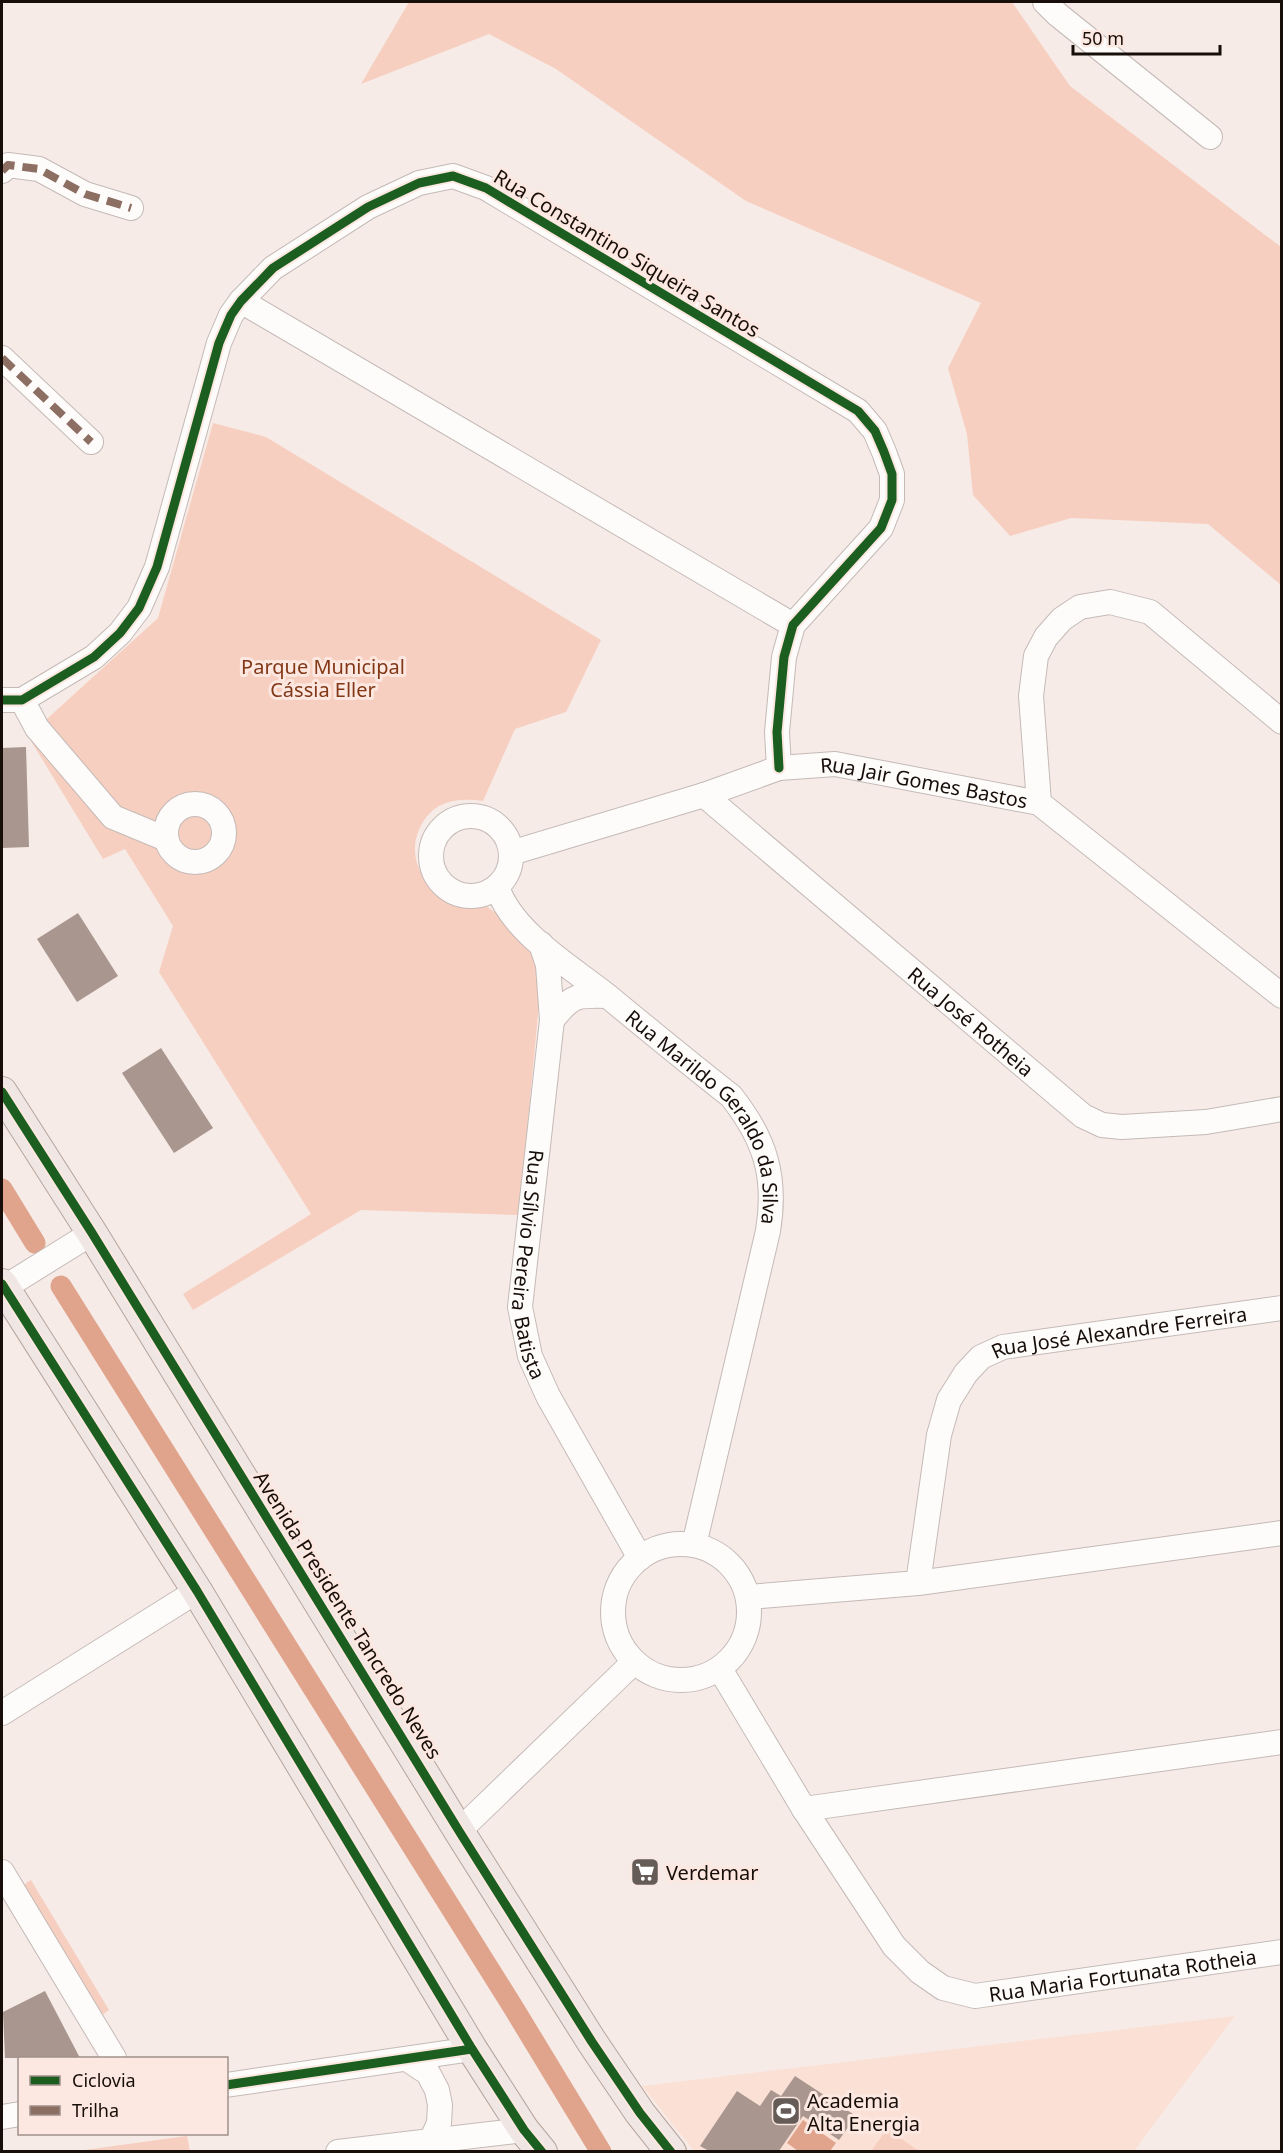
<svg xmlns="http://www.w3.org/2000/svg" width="1283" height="2153" viewBox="0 0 1283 2153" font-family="'Noto Sans',sans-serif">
  <rect width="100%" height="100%" fill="#f6ebe7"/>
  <polygon fill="#fbe0d6" points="1235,2016 1134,2151 694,2151 642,2086"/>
  <g fill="#f7cfc0">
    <polygon points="409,2 1012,2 1070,86 1281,247 1281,585 1208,524 1071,518 1010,536 973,495 967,434 948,368 981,303 746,201 556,69 489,34 361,84"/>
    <path d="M 213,423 L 266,437 L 601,640 L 566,712 L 515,729 L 483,801 C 462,798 439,799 425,819 C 403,850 419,888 454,899 C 465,903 470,897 484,905 C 492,909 530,939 534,946 C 538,953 539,964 542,972 L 519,1215 L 361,1210 L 193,1310 L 183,1294 L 311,1214 L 159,972 L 173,926 L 125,849 L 103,859 L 28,736 L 158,618 Z"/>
    <polygon points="31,1880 109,2010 97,2019 20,1887"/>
    <polygon points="887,2129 919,2151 871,2151"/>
    <polygon points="187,2136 190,2151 77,2151"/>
  </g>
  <polygon fill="#e0a48c" points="803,2120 836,2143 830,2151 798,2151 787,2143"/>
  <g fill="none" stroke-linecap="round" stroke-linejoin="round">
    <g stroke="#e0a48c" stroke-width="21">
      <polyline points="2,1189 35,1243"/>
      <polyline points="61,1286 513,2007 601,2152"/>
    </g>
  </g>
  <g fill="#a9968e">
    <polygon points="26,747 29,847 2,848 2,748"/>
    <polygon points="78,913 118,976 77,1002 37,939"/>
    <polygon points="161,1048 213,1128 174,1153 122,1073"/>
    <polygon points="45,1991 80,2058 5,2058 3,2012"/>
    <polygon points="795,2076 856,2116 839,2140 803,2116 779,2151 709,2151 700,2146 737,2091 760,2106 771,2090 781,2096"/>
  </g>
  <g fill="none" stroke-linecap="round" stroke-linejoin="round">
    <g stroke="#c4bab6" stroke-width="26">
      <g id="minor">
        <polyline points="1045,2 1057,14 1210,137"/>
        <polyline points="2,171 8,165 39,169 85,194 131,208"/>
        <polyline points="241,301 793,625"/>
        <polyline points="2,358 91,442"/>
        <polyline points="2,700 22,700 94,657 120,633 139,608 157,567 219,343 231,315 241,301 273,268 368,207 419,183 453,176 486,188 858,411 875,431 884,452 892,474 892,500 881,528 793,625 784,657 777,732 779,768"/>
        <polyline points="22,700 37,728 113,817 166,839"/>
        <path id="s1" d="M 704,795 L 1083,1116 L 1102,1125 L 1122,1127 L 1206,1122 L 1282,1109"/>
        <polyline points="1039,803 1031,696 1036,656 1046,637 1062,619 1080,607 1110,602 1150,612 1282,722"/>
        <circle cx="195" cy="833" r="29"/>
        <circle cx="471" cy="856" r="40"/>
        <path id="s2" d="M 511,853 L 704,795 L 779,768 L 835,764 L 1039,803 L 1282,996"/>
        <path id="s3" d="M 497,887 C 513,934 572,967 610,998 C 650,1031 690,1064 731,1096 C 765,1139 777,1176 768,1231 L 694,1545"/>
        <path id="s4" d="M 541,944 L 548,965 L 552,1020 L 520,1307 L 530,1356 L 548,1396 L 640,1558"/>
        <path d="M 552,1020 C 572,995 576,995 607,996"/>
        <polyline points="2,1289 92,1233"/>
        <circle cx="681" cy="1612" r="68"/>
        <path id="s5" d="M 918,1583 L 939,1435 L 949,1400 L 966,1373 L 981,1357 L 1003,1347 L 1282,1308"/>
        <polyline points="748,1597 918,1583 1282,1533"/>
        <path id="s6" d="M 720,1669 L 804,1809 L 894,1946 L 920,1972 L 943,1988 L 975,1996 L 1282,1952"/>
        <polyline points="2,1713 197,1591"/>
        <polyline points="804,1809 1282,1742"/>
        <polyline points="459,1831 634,1662"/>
        <polyline points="2,1872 114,2058"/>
        <polyline points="407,2059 428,2073 437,2090 440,2105 439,2123 431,2141"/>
        <polyline points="226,2085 472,2049"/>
        <polyline points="2,2117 20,2114"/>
        <polyline points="338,2152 524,2130"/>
      </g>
    </g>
    <g stroke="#b6a39b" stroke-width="32">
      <g id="major">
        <polyline points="2,1092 92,1233 459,1831 592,2042 640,2113 671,2152"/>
        <polyline points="2,1284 197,1591 472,2049 524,2130 542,2152"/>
      </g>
    </g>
    <use href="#minor" stroke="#fefcfb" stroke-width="24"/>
    <use href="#major" stroke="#f0e7e4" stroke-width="30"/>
    <g stroke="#8d6e63" stroke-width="8" stroke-dasharray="15 8" stroke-linecap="butt">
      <polyline points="2,171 8,165 39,169 85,194 131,208"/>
      <polyline points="2,358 91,442"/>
    </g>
    <g stroke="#fce8e1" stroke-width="13">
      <g id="cycleway">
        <polyline points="2,700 22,700 94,657 120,633 139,608 157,567 219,343 231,315 241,301 273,268 368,207 419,183 453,176 486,188 858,411 875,431 884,452 892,474 892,500 881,528 793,625 784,657 777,732 779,768"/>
        <polyline points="2,1092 92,1233 459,1831 592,2042 640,2113 671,2152"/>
        <polyline points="2,1284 197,1591 472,2049 524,2130 542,2152"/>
        <polyline points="226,2085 472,2049"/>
      </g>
    </g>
    <use href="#cycleway" stroke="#1b5e20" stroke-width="9"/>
  </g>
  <defs>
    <g id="supermarket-square" transform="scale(1.5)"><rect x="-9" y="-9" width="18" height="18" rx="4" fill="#655b57" stroke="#fce8e1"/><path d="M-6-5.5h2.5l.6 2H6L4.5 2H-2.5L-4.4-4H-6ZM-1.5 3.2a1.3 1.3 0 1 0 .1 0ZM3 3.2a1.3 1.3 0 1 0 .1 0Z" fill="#fff"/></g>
    <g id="stadium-square" transform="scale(1.5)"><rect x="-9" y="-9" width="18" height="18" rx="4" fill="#655b57" stroke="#fce8e1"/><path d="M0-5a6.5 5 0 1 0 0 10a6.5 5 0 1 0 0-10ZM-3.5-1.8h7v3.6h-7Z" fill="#fff"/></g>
  </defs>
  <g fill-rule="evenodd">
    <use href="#supermarket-square" x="645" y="1872"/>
    <use href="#stadium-square" x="786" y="2111"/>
  </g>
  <g text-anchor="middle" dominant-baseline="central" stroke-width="6" stroke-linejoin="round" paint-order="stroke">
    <g font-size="20" fill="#170d09" stroke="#fce8e1">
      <text transform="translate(627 253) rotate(31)">Rua Constantino Siqueira Santos</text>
      <text stroke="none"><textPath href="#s2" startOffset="428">Rua Jair Gomes Bastos</textPath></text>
      <text stroke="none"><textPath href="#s1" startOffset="350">Rua José Rotheia</textPath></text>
      <text stroke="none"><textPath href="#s3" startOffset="320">Rua Marildo Geraldo da Silva</textPath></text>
      <text stroke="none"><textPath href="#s4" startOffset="324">Rua Sílvio Pereira Batista</textPath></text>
      <text stroke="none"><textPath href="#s5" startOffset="381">Rua José Alexandre Ferreira</textPath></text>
      <text transform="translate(348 1615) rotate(58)">Avenida Presidente Tancredo Neves</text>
      <text stroke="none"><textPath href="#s6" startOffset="574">Rua Maria Fortunata Rotheia</textPath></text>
    </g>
    <g font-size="20" fill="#823716" stroke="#fce8e1">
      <text x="323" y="666">Parque Municipal<tspan x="323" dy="23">Cássia Eller</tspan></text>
    </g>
    <g font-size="20" fill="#170d09" stroke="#fce8e1" text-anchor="start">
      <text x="666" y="1872">Verdemar</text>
      <text x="807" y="2100">Academia<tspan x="807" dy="23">Alta Energia</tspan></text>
    </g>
  </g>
  <rect width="1283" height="2153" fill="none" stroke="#170d09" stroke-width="6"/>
  <rect x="18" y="2057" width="210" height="78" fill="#fce8e1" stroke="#a0908b" stroke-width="1.5"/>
  <rect x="30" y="2076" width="30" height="9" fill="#1b5e20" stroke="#a0908b" stroke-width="1.5"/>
  <text x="72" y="2087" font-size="18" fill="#170d09">Ciclovia</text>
  <rect x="30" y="2106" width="30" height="9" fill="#8d6e63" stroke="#a0908b" stroke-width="1.5"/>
  <text x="72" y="2117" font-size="18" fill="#170d09">Trilha</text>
  <path d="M1073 45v9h147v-9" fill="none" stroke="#170d09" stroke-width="3"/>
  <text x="1082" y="45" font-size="18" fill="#170d09" stroke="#fce8e1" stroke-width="4.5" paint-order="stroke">50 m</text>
</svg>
